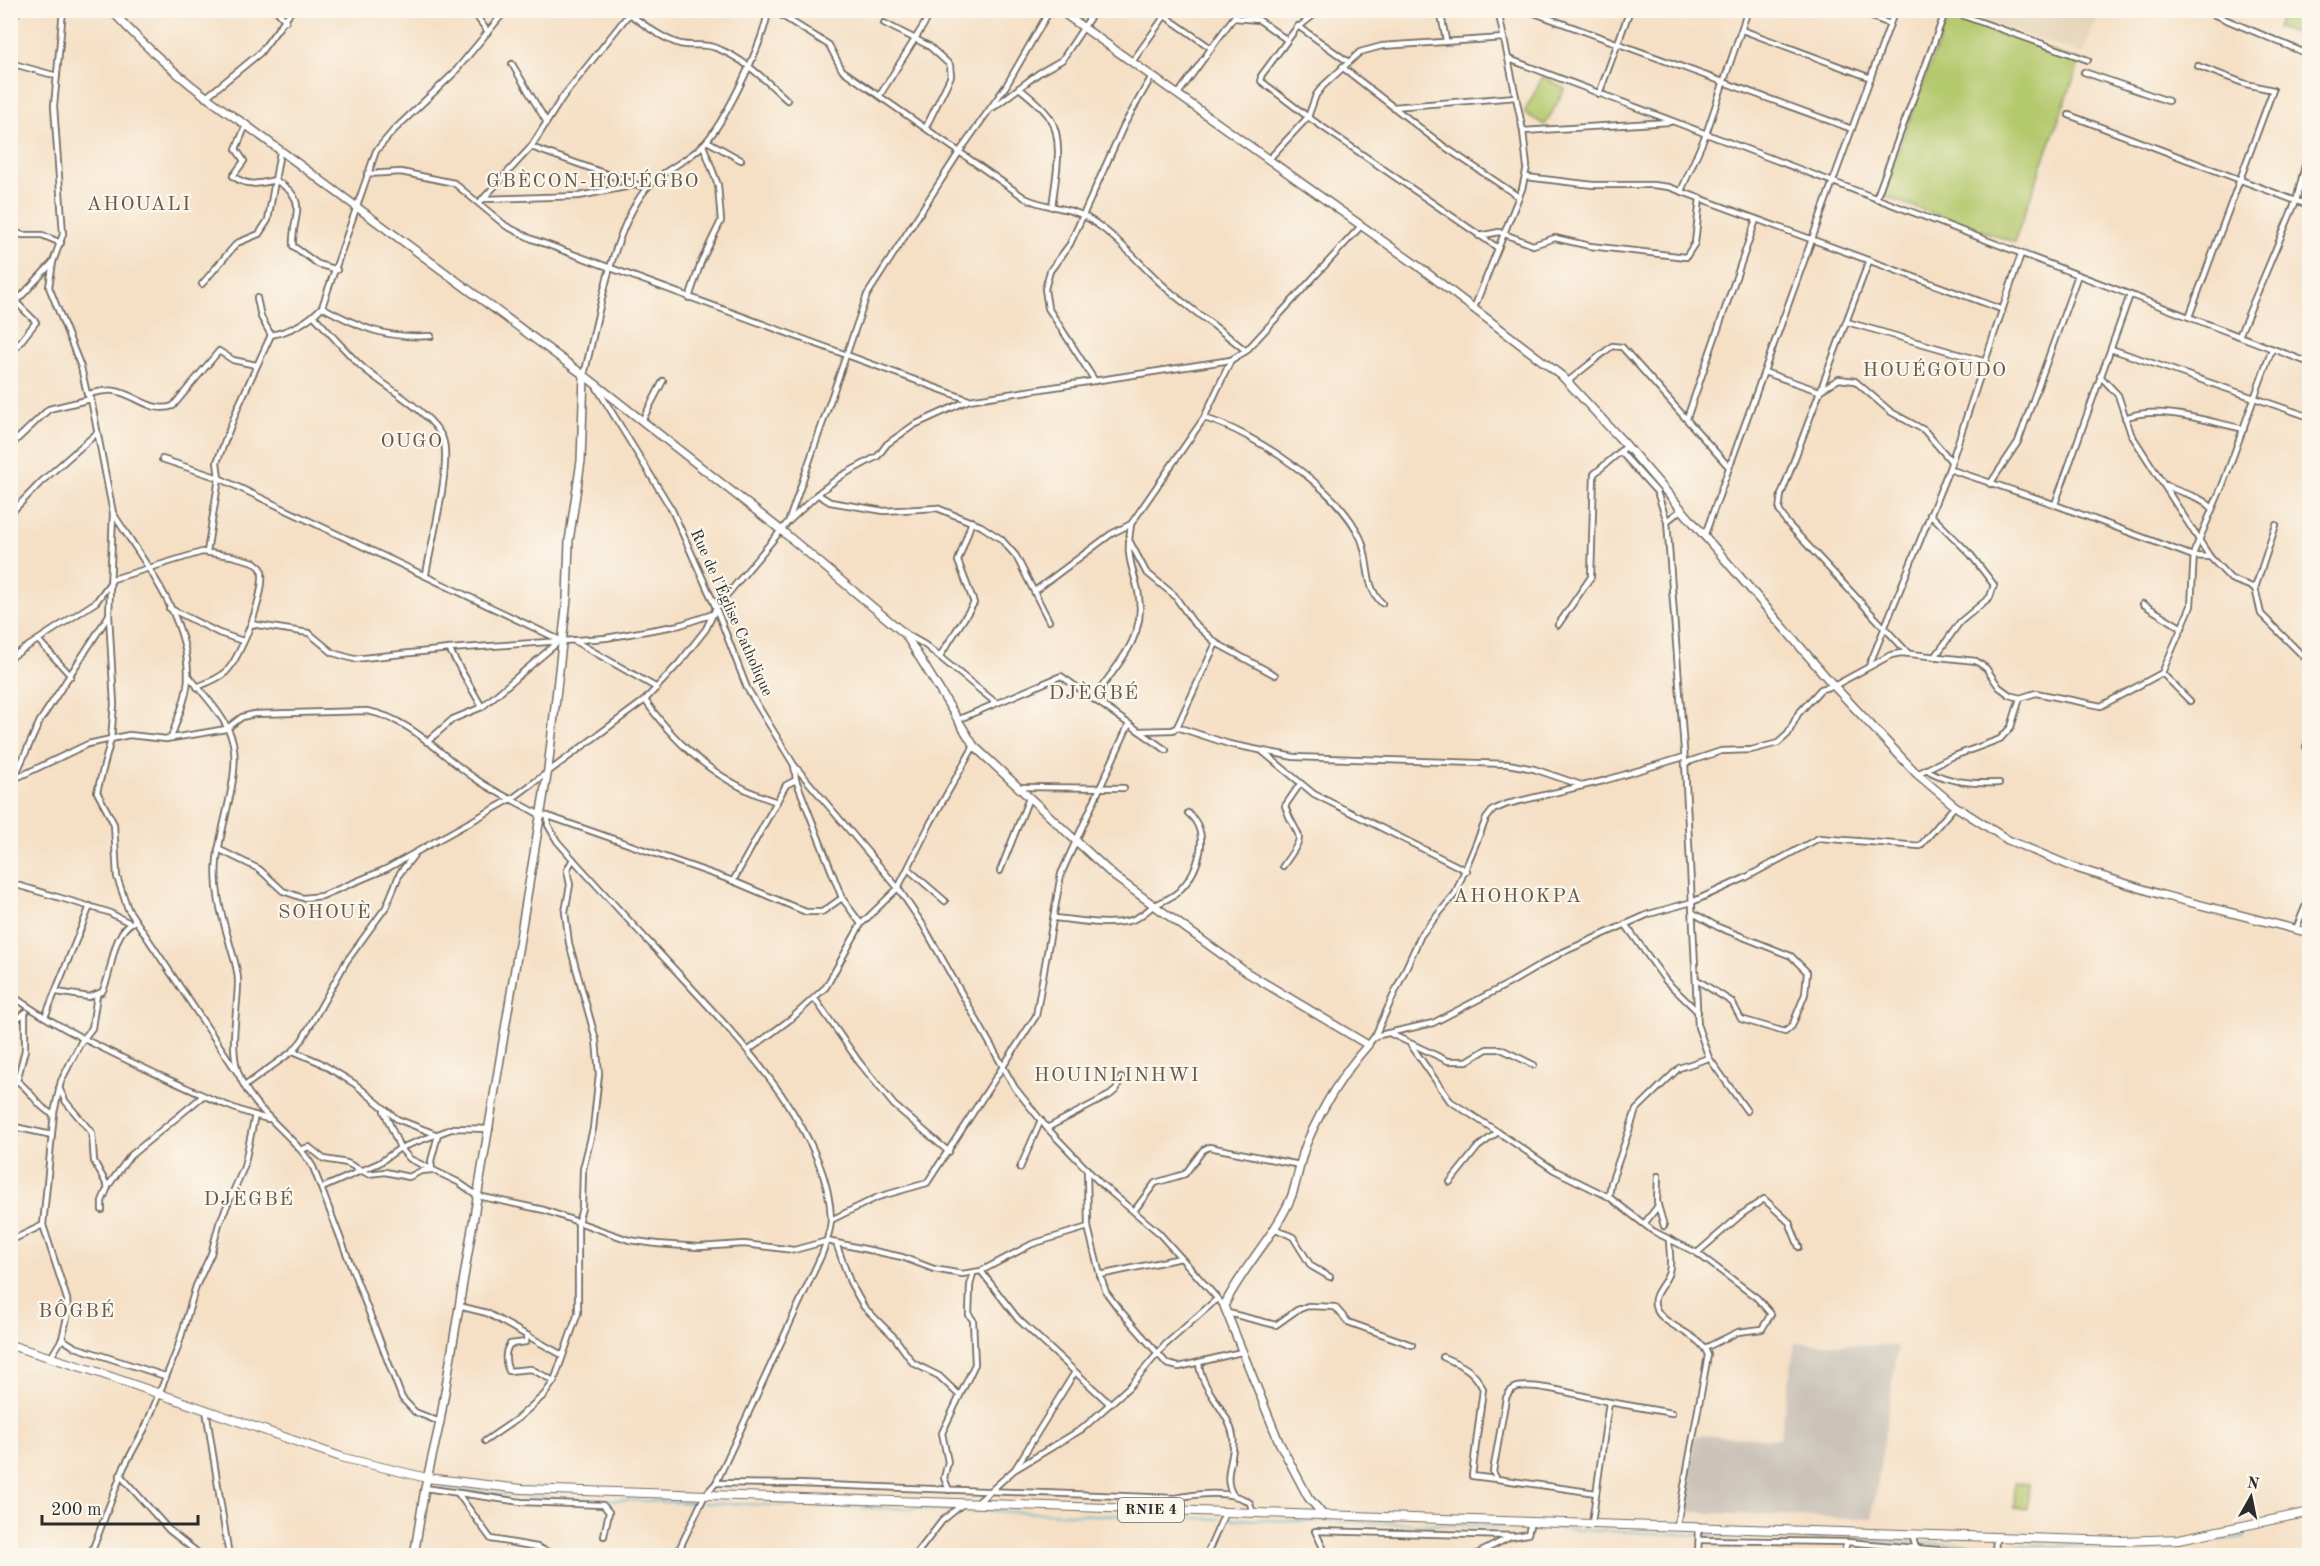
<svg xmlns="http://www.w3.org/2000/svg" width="2320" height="1566" viewBox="0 0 2320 1566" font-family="'Old Standard TT',serif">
  <rect width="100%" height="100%" fill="#fbf7ec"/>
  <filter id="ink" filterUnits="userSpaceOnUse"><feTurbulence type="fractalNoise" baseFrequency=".0167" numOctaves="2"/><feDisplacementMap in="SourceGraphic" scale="12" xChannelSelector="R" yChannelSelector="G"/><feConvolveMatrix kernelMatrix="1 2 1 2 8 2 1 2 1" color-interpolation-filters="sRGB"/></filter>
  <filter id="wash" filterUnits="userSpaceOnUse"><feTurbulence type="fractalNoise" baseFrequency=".008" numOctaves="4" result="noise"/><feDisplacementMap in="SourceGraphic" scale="24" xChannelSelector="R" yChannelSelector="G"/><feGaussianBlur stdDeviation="1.35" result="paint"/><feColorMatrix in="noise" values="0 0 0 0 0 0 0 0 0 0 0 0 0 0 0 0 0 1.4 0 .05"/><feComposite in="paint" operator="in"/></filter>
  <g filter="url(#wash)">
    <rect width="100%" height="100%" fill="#f5dfc5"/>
    <polygon fill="#e3d1b4" points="1958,11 2099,11 2083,55"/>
    <polygon fill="#cbc3b8" points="1795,1343 1898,1346 1872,1519 1684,1512 1695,1435 1780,1439"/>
    <g fill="#b4c86c" stroke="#707a4c" stroke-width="1.5">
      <polygon points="2283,11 2309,11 2309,38 2277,27"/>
      <polygon points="1949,15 2080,61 2014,242 1881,195"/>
      <polygon points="1543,76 1565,89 1545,125 1524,113"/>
      <polygon points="2015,1483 2029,1484 2027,1509 2014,1508"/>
    </g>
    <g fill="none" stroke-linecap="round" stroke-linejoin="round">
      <g stroke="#4bb0ca" stroke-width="1.5">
        <polyline points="442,1487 517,1496 698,1503"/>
        <polyline points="703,1503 953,1510"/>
        <polyline points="958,1510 1220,1519"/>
        <polyline points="1225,1519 1492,1526 1697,1535"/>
        <polyline points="1702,1535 1826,1539"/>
        <polyline points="1854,1540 1913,1542"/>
        <polyline points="1917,1543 1994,1545"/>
        <polyline points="1998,1545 2155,1547 2245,1537"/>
      </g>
    </g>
  </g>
  <g filter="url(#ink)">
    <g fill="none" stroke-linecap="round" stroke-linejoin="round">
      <g stroke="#726a61" stroke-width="8">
        <g id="street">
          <polyline points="63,10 54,106 63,234 53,262 49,287 81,367 87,394 91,399 113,513 109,615 114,704 111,739 97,792 114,824 117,877 128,909 239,1075"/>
          <polyline points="276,10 286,21"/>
          <polyline points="472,10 488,32"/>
          <path d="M 624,10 C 640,22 661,38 680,44 C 692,47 705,43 716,48 C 744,58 766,81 787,100"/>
          <path d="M 773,10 L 829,45 L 842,70 L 1025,198 C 1044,208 1067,206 1086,217 C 1118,236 1139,264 1166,288 C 1191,310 1220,329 1246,351"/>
          <polyline points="1440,10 1446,40"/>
          <polyline points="1526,10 1852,129"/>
          <polyline points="1854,10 1890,24"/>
          <polyline points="1947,10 2088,60"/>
          <polyline points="2203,10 2310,55"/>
          <polyline points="1165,16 1211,48"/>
          <polyline points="1234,18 1259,20 1287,40"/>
          <polyline points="884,23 929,46 950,65 951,76 926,127"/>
          <polyline points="1300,26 1320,10"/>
          <polyline points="1742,30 1871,78"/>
          <polyline points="1509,59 2310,363"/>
          <polyline points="1347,61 1298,26 1261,76 1261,81 1308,117 1498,248"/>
          <polyline points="1132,62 1169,10"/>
          <polyline points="10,63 57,76"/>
          <polyline points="512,64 546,121"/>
          <polyline points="1342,67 1442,145 1519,197"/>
          <polyline points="2084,72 2168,101"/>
          <path d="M 1019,88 C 1030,97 1042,106 1050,118 C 1065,141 1055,180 1052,207"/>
          <polyline points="1178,94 1239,10"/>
          <polyline points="1599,94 1630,10"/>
          <polyline points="880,95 933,10"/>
          <polyline points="205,98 260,53 292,10"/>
          <polyline points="994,107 1039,73 1062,60 1095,10"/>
          <polyline points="1393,107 1516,97"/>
          <polyline points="2069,115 2296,201 2239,336"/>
          <path d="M 246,125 L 236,149 L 244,161 L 233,176 C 247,187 259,184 275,180 C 312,201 291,216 293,246 L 318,264 L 337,270"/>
          <polyline points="1523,131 1670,122"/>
          <polyline points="707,141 741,160"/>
          <polyline points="2310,146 2296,201 2310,205"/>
          <polyline points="531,147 646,188"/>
          <polyline points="1269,159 1308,117 1316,95 1323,86 1360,52 1382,46 1504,38"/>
          <polyline points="367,174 401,172 454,183 506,226 532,239 969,400"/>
          <polyline points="1526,177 1593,185 1653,185 1669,187 2001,309"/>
          <polyline points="1681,191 1706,134 1748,10"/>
          <polyline points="482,199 579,196 636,185"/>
          <polyline points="1876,199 1946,10"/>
          <polyline points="480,202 531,147 562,98 629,14"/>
          <polyline points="10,229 22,235 42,235 61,243"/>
          <polyline points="1479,236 1499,232 1533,245 1555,238 1590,246 1686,257 1695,243 1700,198"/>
          <polyline points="1869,261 1781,495 1779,510 1787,523 1908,653"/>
          <polyline points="202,284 237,243 259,234 268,220 280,152"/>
          <path d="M 257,298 L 261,317 L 271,335 C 291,331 308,322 322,307 L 376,151 L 393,131 L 453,74 L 506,10"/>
          <polyline points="689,298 701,262 721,221 718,185 703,145"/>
          <polyline points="10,300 16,302 36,322 10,355"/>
          <polyline points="16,302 53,262"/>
          <path d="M 322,307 C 361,328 386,339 431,336"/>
          <polyline points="1474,308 1522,189 1527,167 1523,131 1498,10"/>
          <path d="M 314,316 C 330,333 345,351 361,366 C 382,385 433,413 443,439 C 452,464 431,544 426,574"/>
          <polyline points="2189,317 2273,90 2246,84 2198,66"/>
          <polyline points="1847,322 1983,361"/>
          <polyline points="2111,349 2310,417"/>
          <polyline points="1231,360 1204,418 1131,524 1129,540 1146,572 1174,595 1193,622 1216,643 1275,675"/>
          <polyline points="1764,372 1819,391 1839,379 1855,381 1891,412 1924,430 1951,461"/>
          <path d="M 584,375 C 598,320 611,234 645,190 C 660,171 687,162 703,145 C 724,124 765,40 768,10"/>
          <polyline points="2100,376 2118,395 2131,434 2210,557 2231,579 2255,588 2261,614 2310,663"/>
          <polyline points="1095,381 1048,308 1045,289 1050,271 1070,244 1124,125 1152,76"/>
          <polyline points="1567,382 1612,346 1622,347 1729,467"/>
          <polyline points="597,388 672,510 716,608 747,688 794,765 796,780 842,898 861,924"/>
          <path d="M 87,394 C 96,393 107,389 115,391 C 135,394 152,414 173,406 L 219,351 L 233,360 L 256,365"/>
          <path d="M 1204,418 C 1254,432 1340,490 1361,539 C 1370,561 1364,586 1382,603"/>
          <polyline points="1687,418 1756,220"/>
          <path d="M 2125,418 C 2160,404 2209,422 2244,429"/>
          <polyline points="642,421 663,381"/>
          <polyline points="10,446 49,409 91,399"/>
          <polyline points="1620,451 1657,492 1667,521 1685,763 1698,1027 1709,1058 1747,1111"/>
          <polyline points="162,459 219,478 562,641"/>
          <polyline points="1949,469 2045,501 2193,556 2210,557"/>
          <polyline points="1990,484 2018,442 2078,275"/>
          <path d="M 2166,485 C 2180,494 2200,495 2211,507"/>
          <polyline points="817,494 830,502 884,511 937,508 981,526 1001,539 1016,556 1049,621"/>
          <polyline points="2055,504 2130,295"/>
          <path d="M 113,513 C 143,561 188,616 188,676 C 188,696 177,719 171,738"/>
          <polyline points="10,514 41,482 97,433"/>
          <polyline points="1930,514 1971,555 1994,585 1990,597 1960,622 1935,657"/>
          <polyline points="789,520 867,295 960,151 1006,86 1050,10"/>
          <polyline points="1667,521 1681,510"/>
          <polyline points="1704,537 1895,10"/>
          <polyline points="207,552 219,478 217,462 238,407 271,335"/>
          <polyline points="2255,588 2276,525"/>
          <polyline points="1036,590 1111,534 1131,524"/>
          <polyline points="2143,604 2182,628"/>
          <polyline points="169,608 219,633 243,641"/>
          <polyline points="251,624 309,633 333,653 354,659 449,649 606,638 680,625 713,614"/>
          <polyline points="1558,625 1591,577 1594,474 1627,446"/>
          <polyline points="906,634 925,645 996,703"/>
          <polyline points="573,640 657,688"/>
          <polyline points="39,641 71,676"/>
          <polyline points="449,649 482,707"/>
          <polyline points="940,656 974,603 958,561 972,521"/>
          <path d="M 10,658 L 96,602 L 113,579 L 202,552 L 232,556 L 254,562 L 261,568 C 268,588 241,657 226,672 C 218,679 207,683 197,687"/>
          <polyline points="1869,666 1949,469 2021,254"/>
          <polyline points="2162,673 2190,701"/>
          <path d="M 188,675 C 203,694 225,716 232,739 C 242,772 220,826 217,860 C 214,889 221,914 229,941 C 232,954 238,967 238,981 C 238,1011 229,1043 238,1072 C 251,1111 293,1133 313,1167 L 402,1398 L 415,1412 L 440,1422"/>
          <path d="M 1093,699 C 1115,667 1146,638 1139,597 C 1137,579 1127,561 1129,543"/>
          <path d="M 645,700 C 678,748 721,784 777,802"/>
          <polyline points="957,720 1061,676 1166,750"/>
          <polyline points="1177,727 1229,744 1294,757 1508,764 1534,769 1581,785"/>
          <polyline points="1139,731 1173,730 1177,727 1216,643"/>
          <polyline points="427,742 453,719 482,707 556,644"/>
          <polyline points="2306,747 2310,736"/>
          <polyline points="1263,752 1314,794 1467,871"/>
          <polyline points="1685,763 1721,751 1751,750 1778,743 1788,734 1798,714 1821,689 1834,686 1891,655 1901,653 1976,661 1986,668 1999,687 2010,695 2020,698 2036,693 2101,706 2162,673 2191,606 2194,552 2223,484 2272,349"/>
          <polyline points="794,765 898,888 923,925 1015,1088 1047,1128 1101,1184 1158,1232 1224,1306"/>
          <path d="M 1926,769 C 1946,783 1976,784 1999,783"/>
          <polyline points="1917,774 1949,758 2000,739 2011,727 2020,698"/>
          <path d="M 10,781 L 88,744 L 129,735 L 166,739 L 203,733 L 226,729 L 242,717 L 254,714 L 367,711 C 410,718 441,756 476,779 C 495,793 519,802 540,815 L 548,816 L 733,881 L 806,912 L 822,912 L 842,898"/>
          <polyline points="10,787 40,721 109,615"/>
          <polyline points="1020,787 1124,788"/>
          <path d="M 548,816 L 548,825 L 557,841 C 596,886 637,929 677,972 C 734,1034 829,1130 831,1219 C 831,1230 826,1243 822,1254 L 716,1483 L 705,1495 L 676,1556"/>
          <polyline points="218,849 259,869 283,891 303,898 322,896 386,869 513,798 645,700 680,662 706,629 716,608 788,522 821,491 841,476 878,456 887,444 914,425 969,400 1231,360 1246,351 1361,226"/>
          <path d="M 1283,866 C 1310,829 1297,842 1285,806 L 1300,784"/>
          <polyline points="908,869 945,901"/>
          <polyline points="1000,871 1029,798"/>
          <polyline points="733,881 786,785 796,780"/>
          <polyline points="10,883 108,912 130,923"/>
          <polyline points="1693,913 1718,927 1791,956 1807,972 1805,994 1792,1026 1785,1032 1741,1019 1732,1002 1697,980"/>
          <path d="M 1054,918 C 1077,920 1104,926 1128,921 C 1138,919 1144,913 1152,907 C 1161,901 1171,899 1179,891 C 1199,871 1212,833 1188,813"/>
          <polyline points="1625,924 1666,981 1698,1012"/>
          <polyline points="2296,929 2310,895"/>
          <path d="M 57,992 L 89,997 L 102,992 C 114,972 110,932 135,921"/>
          <path d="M 10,994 C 58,1029 112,1053 165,1078 C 199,1093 232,1110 268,1119"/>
          <polyline points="815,999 859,1062 894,1105 949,1152"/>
          <path d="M 25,1014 L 25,1050 L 17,1081 C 32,1091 37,1107 54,1115"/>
          <polyline points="45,1017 90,906"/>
          <polyline points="10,1024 26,1012"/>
          <polyline points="1391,1034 1448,1061 1467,1061 1487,1049 1501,1049 1534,1065"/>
          <polyline points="1375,1036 1433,1023 1510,983 1561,953 1649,914 1692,902 1745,878 1819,838 1920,846 1955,806"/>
          <polyline points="1368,1045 1375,1036 1421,935 1455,894 1486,819 1493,810 1507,804 1603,781 1684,757"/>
          <polyline points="1411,1045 1450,1101 1498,1132"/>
          <polyline points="749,1050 792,1018 826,987 861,924 898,888 931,822 974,746"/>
          <polyline points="293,1051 319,1062 355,1084 397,1119 438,1135 431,1161 432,1170 421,1171 409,1177 385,1172 368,1174 347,1163 324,1159 309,1147 303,1149"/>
          <polyline points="246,1085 293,1051 302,1040 346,962 386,907 400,873 414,855"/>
          <polyline points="59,1088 66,1102 92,1133 94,1161 108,1187 102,1201 102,1210"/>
          <polyline points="384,1111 400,1148 410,1159 458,1182 478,1196 544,1210 629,1240 657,1244 699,1247 744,1244 794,1250 827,1241 902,1257 934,1269 962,1274 981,1271 1032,1244 1088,1227"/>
          <polyline points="10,1126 52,1135"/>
          <polyline points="1047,1128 1110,1095 1116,1090 1121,1078"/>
          <polyline points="1020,1168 1041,1120"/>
          <polyline points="1087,1169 1088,1227 1100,1275 1106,1292 1118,1308 1167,1364 1179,1367 1241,1352"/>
          <polyline points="1658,1176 1657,1202 1664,1226"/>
          <polyline points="1450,1182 1478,1147 1498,1132 1554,1170 1609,1197 1653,1231 1697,1253 1757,1298 1771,1314 1762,1329 1738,1332 1705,1348"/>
          <polyline points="108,1186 130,1156 203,1096"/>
          <polyline points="322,1188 379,1163 400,1148 454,1128 490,1129"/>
          <polyline points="1609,1197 1611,1183 1636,1110 1679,1068 1709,1058"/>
          <polyline points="1134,1211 1155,1183 1185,1174 1203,1150 1209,1147 1300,1165"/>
          <polyline points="831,1220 878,1197 927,1183 1036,1016 1061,874 1129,724"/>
          <polyline points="1644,1224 1658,1206"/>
          <polyline points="1274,1228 1293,1237 1311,1266 1330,1277"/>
          <path d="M 1669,1239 C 1669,1250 1672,1261 1669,1272 C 1666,1283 1652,1294 1655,1305 C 1660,1327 1699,1331 1708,1355 L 1677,1525"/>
          <polyline points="10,1241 43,1225"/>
          <polyline points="836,1243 850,1282 864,1307 895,1338 913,1363 939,1376 959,1395"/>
          <polyline points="1697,1253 1742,1214 1764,1199 1789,1222 1799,1247"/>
          <polyline points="981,1271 1018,1319 1110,1404"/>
          <polyline points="1100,1275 1181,1258"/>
          <polyline points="459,1306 487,1313 562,1355"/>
          <polyline points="1228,1313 1276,1325 1297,1310 1308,1306 1335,1307 1348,1322 1412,1345"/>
          <path d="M 527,1335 L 526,1342 L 510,1344 C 504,1352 505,1363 509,1371 L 531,1369 L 554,1381"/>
          <polyline points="62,1339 75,1347 165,1376"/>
          <polyline points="51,1357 62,1339 68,1313 67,1299 43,1225 54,1113 61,1081 81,1042 92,1028 97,995"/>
          <path d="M 1443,1357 C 1462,1365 1474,1370 1483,1389 L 1472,1476 L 1496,1479"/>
          <path d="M 1199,1363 C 1201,1391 1228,1409 1233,1436 C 1237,1456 1220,1478 1234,1496"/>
          <polyline points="206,1410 229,1556"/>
          <polyline points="485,1441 517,1419 544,1395 554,1381 578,1313 578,1223 582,1208 583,1169 593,1129 599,1074 596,1040 569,943 565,912 570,885 567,870 573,859"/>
          <polyline points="1015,1469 1075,1372"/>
          <polyline points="120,1475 169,1530 202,1556"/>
          <path d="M 716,1483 L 798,1484 L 1175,1498 C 1196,1494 1232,1489 1250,1503 L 1253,1514"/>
          <polyline points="425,1488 521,1502 603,1505 609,1512 604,1536"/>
          <polyline points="949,1490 944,1478 948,1462 942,1433 975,1364 973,1320 969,1315 970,1286 973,1273"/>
          <path d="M 1596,1493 L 1497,1479 L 1493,1472 L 1506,1398 C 1508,1393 1510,1390 1515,1388 C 1531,1381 1590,1398 1609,1402"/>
          <polyline points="459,1495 491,1539 537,1547 557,1556"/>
          <polyline points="976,1504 1014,1470 1082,1429 1130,1386 1165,1345 1217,1299"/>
          <polyline points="1592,1523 1609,1402 1672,1413"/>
          <polyline points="1912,1534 1918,1556"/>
          <polyline points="1699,1540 1847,1542 1995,1555"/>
          <polyline points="90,1556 124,1467 145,1428 177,1350 196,1286 211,1254 219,1224 244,1167 255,1115"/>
          <polyline points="915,1556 942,1521 964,1503"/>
          <polyline points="1206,1556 1225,1513"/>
          <polyline points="1327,1556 1315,1531 1516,1536"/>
          <polyline points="1473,1556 1510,1537 1528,1534 1531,1522"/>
          <polyline points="1698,1556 1699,1526"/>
          <polyline points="1843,1556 1847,1542"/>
          <polyline points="1995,1556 1996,1537"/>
        </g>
      </g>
      <g stroke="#726a61" stroke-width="10">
        <g id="secondary">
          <path d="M 111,10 C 152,55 196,92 246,125 L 589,379 L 782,531 L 905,634 L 974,746 L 1115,877 L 1246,972 L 1368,1045 C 1343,1073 1322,1108 1307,1142 C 1299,1161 1298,1182 1290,1200 C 1273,1238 1242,1268 1224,1306 L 1279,1442 L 1308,1497 L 1324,1516"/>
          <polyline points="1059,10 1418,266 1562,376 1627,446 1834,686 1917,774 1955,806 2008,840 2073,867 2162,895 2310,933"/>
          <polyline points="10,21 17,10"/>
          <polyline points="414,1556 425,1488 440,1422 548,769 567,599 569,541 581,461 584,375"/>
        </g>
      </g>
      <g stroke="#726a61" stroke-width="10">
        <polyline id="primary" points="10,1345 94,1371 344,1458 427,1478 522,1489 2120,1541 2179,1539 2310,1512"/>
      </g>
      <use href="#street" stroke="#fff" stroke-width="4.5"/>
      <use href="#secondary" stroke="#fff" stroke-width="7"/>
      <use href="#primary" stroke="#fff" stroke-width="8"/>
    </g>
  </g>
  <g text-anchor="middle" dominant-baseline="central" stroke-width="4.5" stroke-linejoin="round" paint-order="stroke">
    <rect fill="#fbf7ec" stroke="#696865" stroke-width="1.5" x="1118" y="1498" width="66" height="24" rx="4.5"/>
    <g font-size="15" font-weight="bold" fill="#2b2b2b">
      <text x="1151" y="1510">RNIE 4</text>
    </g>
    <g font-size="16" fill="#2b2b2b" stroke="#fbf7ec">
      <text transform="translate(731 613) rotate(66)">Rue de l'Église Catholique</text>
    </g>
    <g font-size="20" letter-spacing="1.5" fill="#65594c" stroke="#fbf7ec">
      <text x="593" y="182">GBÈCON-HOUÉGBO</text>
      <text x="139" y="205">AHOUALI</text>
      <text x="1935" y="371">HOUÉGOUDO</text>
      <text x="412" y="442">OUGO</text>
      <text x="1094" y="694">DJÈGBÉ</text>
      <text x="1518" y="897">AHOHOKPA</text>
      <text x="325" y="913">SOHOUÈ</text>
      <text x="1117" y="1076">HOUINLINHWI</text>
      <text x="249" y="1200">DJÈGBÉ</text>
      <text x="77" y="1312">BÔGBÉ</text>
    </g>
  </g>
  <rect width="2320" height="1566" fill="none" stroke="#fbf7ec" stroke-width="36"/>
  <g transform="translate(2251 1497) rotate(9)" stroke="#fbf7ec" stroke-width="4.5" paint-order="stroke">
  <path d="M0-4.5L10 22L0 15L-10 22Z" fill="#2b2b2b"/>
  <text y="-9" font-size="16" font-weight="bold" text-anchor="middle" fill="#2b2b2b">N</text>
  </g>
  <path d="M42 1515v9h156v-9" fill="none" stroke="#2b2b2b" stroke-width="3"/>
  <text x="51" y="1515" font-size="18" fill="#2b2b2b" stroke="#fbf7ec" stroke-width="4.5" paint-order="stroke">200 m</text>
</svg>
